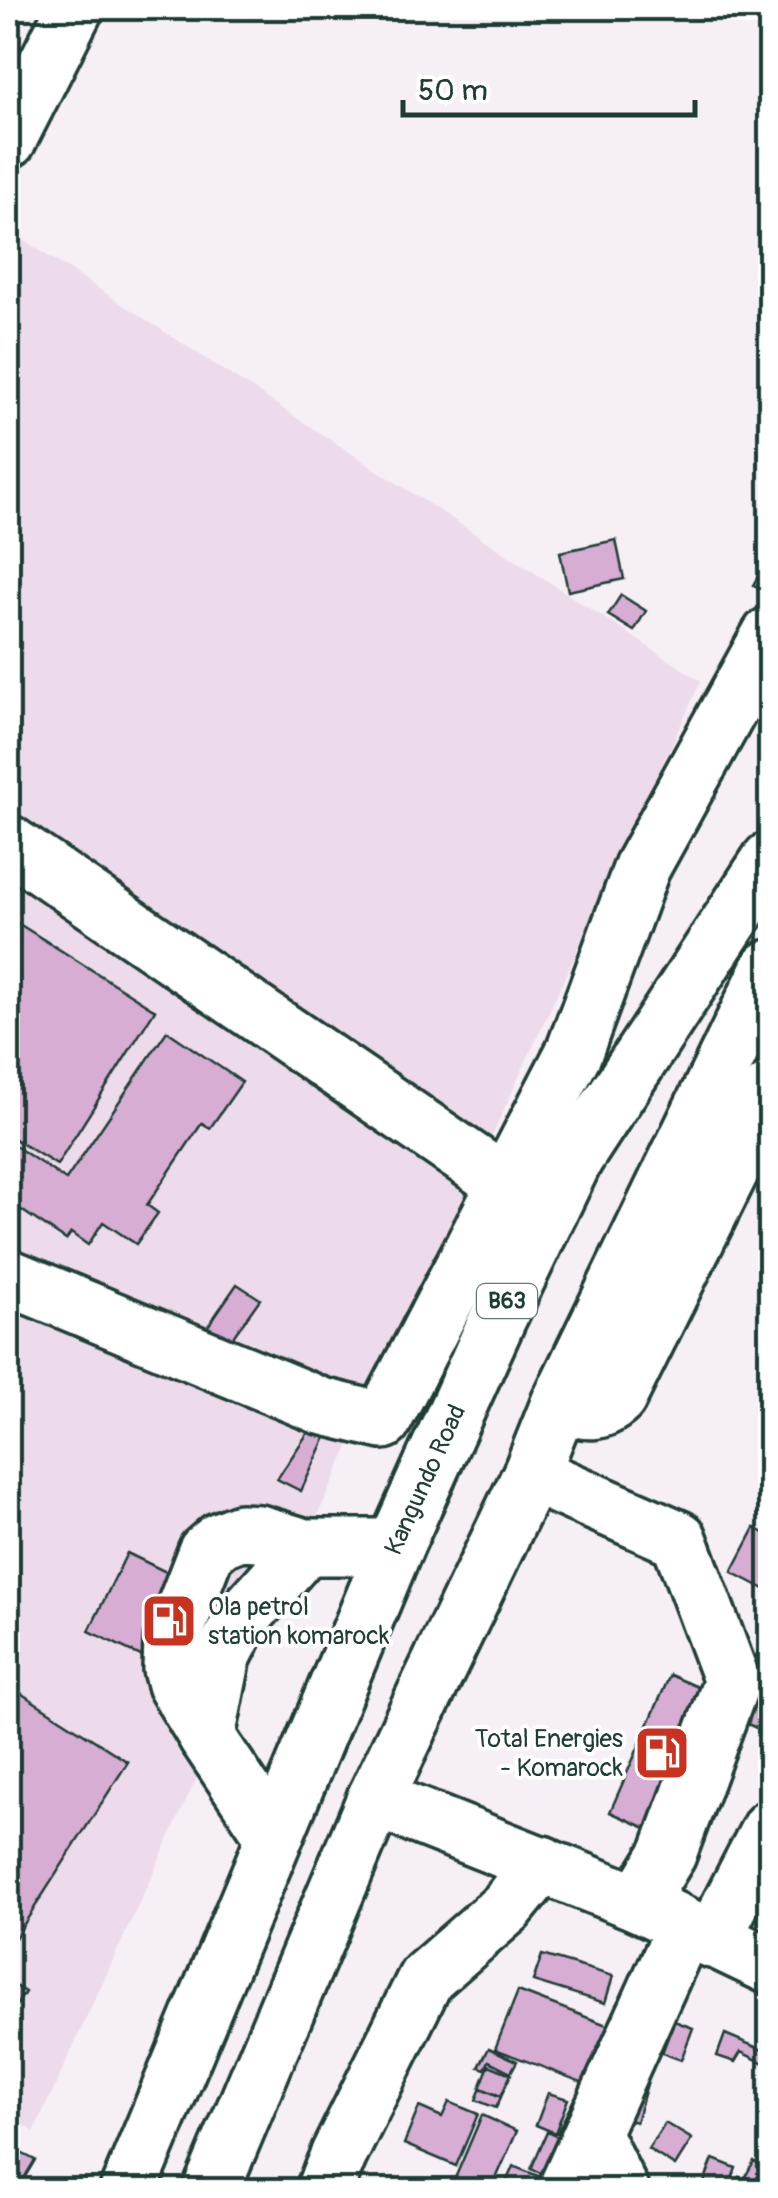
<svg xmlns="http://www.w3.org/2000/svg" width="778" height="2198" viewBox="0 0 778 2198" font-family="Pangolin,sans-serif">
  <rect width="100%" height="100%" fill="#f7eff6"/>
  <filter id="ink" filterUnits="userSpaceOnUse"><feTurbulence type="fractalNoise" baseFrequency=".01" numOctaves="2"/><feDisplacementMap in="SourceGraphic" scale="20" xChannelSelector="R" yChannelSelector="G"/><feConvolveMatrix kernelMatrix="1 2 1 2 8 2 1 2 1" color-interpolation-filters="sRGB"/></filter>
  <g filter="url(#ink)">
    <polygon fill="#eddbec" points="16,235 701,681 34,2132 8,2112 8,250"/>
    <g fill="#d7add3" stroke="#1f3d34" stroke-width="2.5">
      <polygon points="616,540 624,579 568,591 560,552"/>
      <polygon points="760,573 770,579 762,591 753,585"/>
      <polygon points="621,595 646,611 634,631 608,615"/>
      <polygon points="8,917 155,1010 57,1165 8,1135"/>
      <polygon points="167,1031 242,1082 210,1128 202,1123 147,1205 158,1213 136,1244 103,1222 88,1245 71,1233 66,1240 8,1201 8,1141 66,1180"/>
      <polygon points="237,1284 260,1299 228,1344 206,1329"/>
      <polygon points="321,1428 328,1433 301,1491 277,1479 309,1431"/>
      <polygon points="755,1528 770,1536 770,1592 732,1572"/>
      <polygon points="127,1553 249,1612 211,1690 89,1631"/>
      <polygon points="770,1624 770,1734 743,1722 767,1669 753,1663"/>
      <polygon points="670,1675 714,1694 653,1831 610,1812"/>
      <polygon points="8,1685 128,1762 8,1949"/>
      <polygon points="542,1955 613,1976 605,2003 533,1981"/>
      <polygon points="8,1981 25,1992 8,2018"/>
      <polygon points="518,1991 612,2027 589,2085 495,2049"/>
      <polygon points="674,2021 693,2028 681,2060 662,2053"/>
      <polygon points="725,2034 770,2053 770,2066 741,2052 735,2062 717,2056"/>
      <polygon points="489,2048 517,2061 511,2072 489,2061 485,2069 479,2067"/>
      <polygon points="656,2053 636,2122 616,2116"/>
      <polygon points="489,2065 511,2074 501,2096 480,2088"/>
      <polygon points="481,2088 501,2097 496,2108 476,2100"/>
      <polygon points="548,2093 568,2099 555,2133 536,2125"/>
      <polygon points="574,2099 590,2107 573,2141 557,2133"/>
      <polygon points="449,2102 478,2114 456,2166 404,2144 419,2107 442,2117"/>
      <polygon points="482,2115 517,2131 491,2190 450,2190"/>
      <polygon points="665,2123 692,2139 675,2166 648,2149"/>
      <polygon points="547,2132 571,2143 555,2179 531,2169"/>
      <polygon points="17,2151 35,2160 17,2190 8,2190 8,2169"/>
      <polygon points="713,2159 736,2168 728,2190 701,2190"/>
      <polygon points="754,2161 770,2170 770,2190 745,2177"/>
      <polygon points="513,2166 543,2178 537,2190 503,2190"/>
      <polygon points="739,2177 766,2190 732,2190"/>
    </g>
    <g fill="none" stroke-linecap="round" stroke-linejoin="round">
      <g stroke="#1f3d34" stroke-width="62">
        <g id="minor">
          <polyline points="8,140 75,8"/>
          <polyline points="8,843 507,1185"/>
          <polyline points="8,1277 321,1406 383,1421 574,1052 642,867 770,635"/>
          <path d="M 559,1404 C 584,1411 598,1417 618,1398 L 770,1091"/>
          <polyline points="531,1474 679,1539 732,1681 668,1854 638,1903"/>
          <polyline points="207,1737 223,1656 243,1617 305,1547"/>
          <polyline points="274,1837 207,1737 175,1684 171,1669 172,1640 206,1552 220,1540 240,1532 259,1533 305,1547 395,1547"/>
          <polyline points="712,1940 770,1828"/>
          <polyline points="592,2133 620,2190"/>
          <polyline points="324,2190 339,2154 426,1978 506,1908 542,1864"/>
          <polyline points="566,2190 685,1926"/>
        </g>
      </g>
      <g stroke="#1f3d34" stroke-width="62">
        <polyline id="major" points="375,1799 638,1903 770,1966"/>
      </g>
      <g stroke="#1f3d34" stroke-width="62">
        <g id="highway">
          <path id="s1" d="M 128,2190 L 395,1547 L 499,1316 L 575,1158 L 770,860"/>
          <polyline points="211,2190 375,1799 531,1474 559,1404 770,968"/>
        </g>
      </g>
      <use href="#minor" stroke="#fff" stroke-width="55"/>
      <use href="#major" stroke="#fff" stroke-width="55"/>
      <use href="#highway" stroke="#fff" stroke-width="55"/>
    </g>
  </g>
  <defs>
    <g id="fuel-square" transform="scale(2.875)"><rect x="-9" y="-9" width="18" height="18" rx="4" fill="#c8321e" stroke="#fff"/><path d="M-5.5-6h7V0h2V4h1.3V-2.5L3-4.5l.8-.8L6-3V5H2.5V1h-1V6h-7ZM-4.2-4.7v3.2H.2V-4.7Z" fill="#fff"/></g>
  </defs>
  <g fill-rule="evenodd">
    <use href="#fuel-square" x="169" y="1621"/>
    <use href="#fuel-square" x="662" y="1753"/>
  </g>
  <g text-anchor="middle" dominant-baseline="central" stroke-width="8" stroke-linejoin="round" paint-order="stroke">
    <rect fill="#fff" stroke="#627771" stroke-width="2.5" x="477" y="1284" width="60" height="34" rx="8"/>
    <g font-size="22" font-weight="bold" fill="#1f3d34">
      <text x="507" y="1301">B63</text>
    </g>
    <g font-size="25" fill="#1f3d34" stroke="#fff">
      <text stroke="none"><textPath href="#s1" startOffset="770">Kangundo Road</textPath></text>
    </g>
    <g font-size="25" fill="#1f3d34" stroke="#fff" text-anchor="start">
      <text x="208" y="1607">Ola petrol<tspan x="208" dy="29">station komarock</tspan></text>
      <text x="623" y="1739" text-anchor="end">Total Energies<tspan x="623" dy="29">- Komarock</tspan></text>
    </g>
  </g>
  <rect width="778" height="2198" fill="none" stroke="#fff" stroke-width="40"/>
  <rect x="20" y="20" width="738" height="2158" fill="none" stroke="#1f3d34" stroke-width="4" filter="url(#ink)"/>
  <path d="M403 100v15h292v-15" fill="none" stroke="#1f3d34" stroke-width="5"/>
  <text x="418" y="100" font-size="30" fill="#1f3d34" stroke="#ffffff" stroke-width="8" paint-order="stroke">50 m</text>
</svg>
